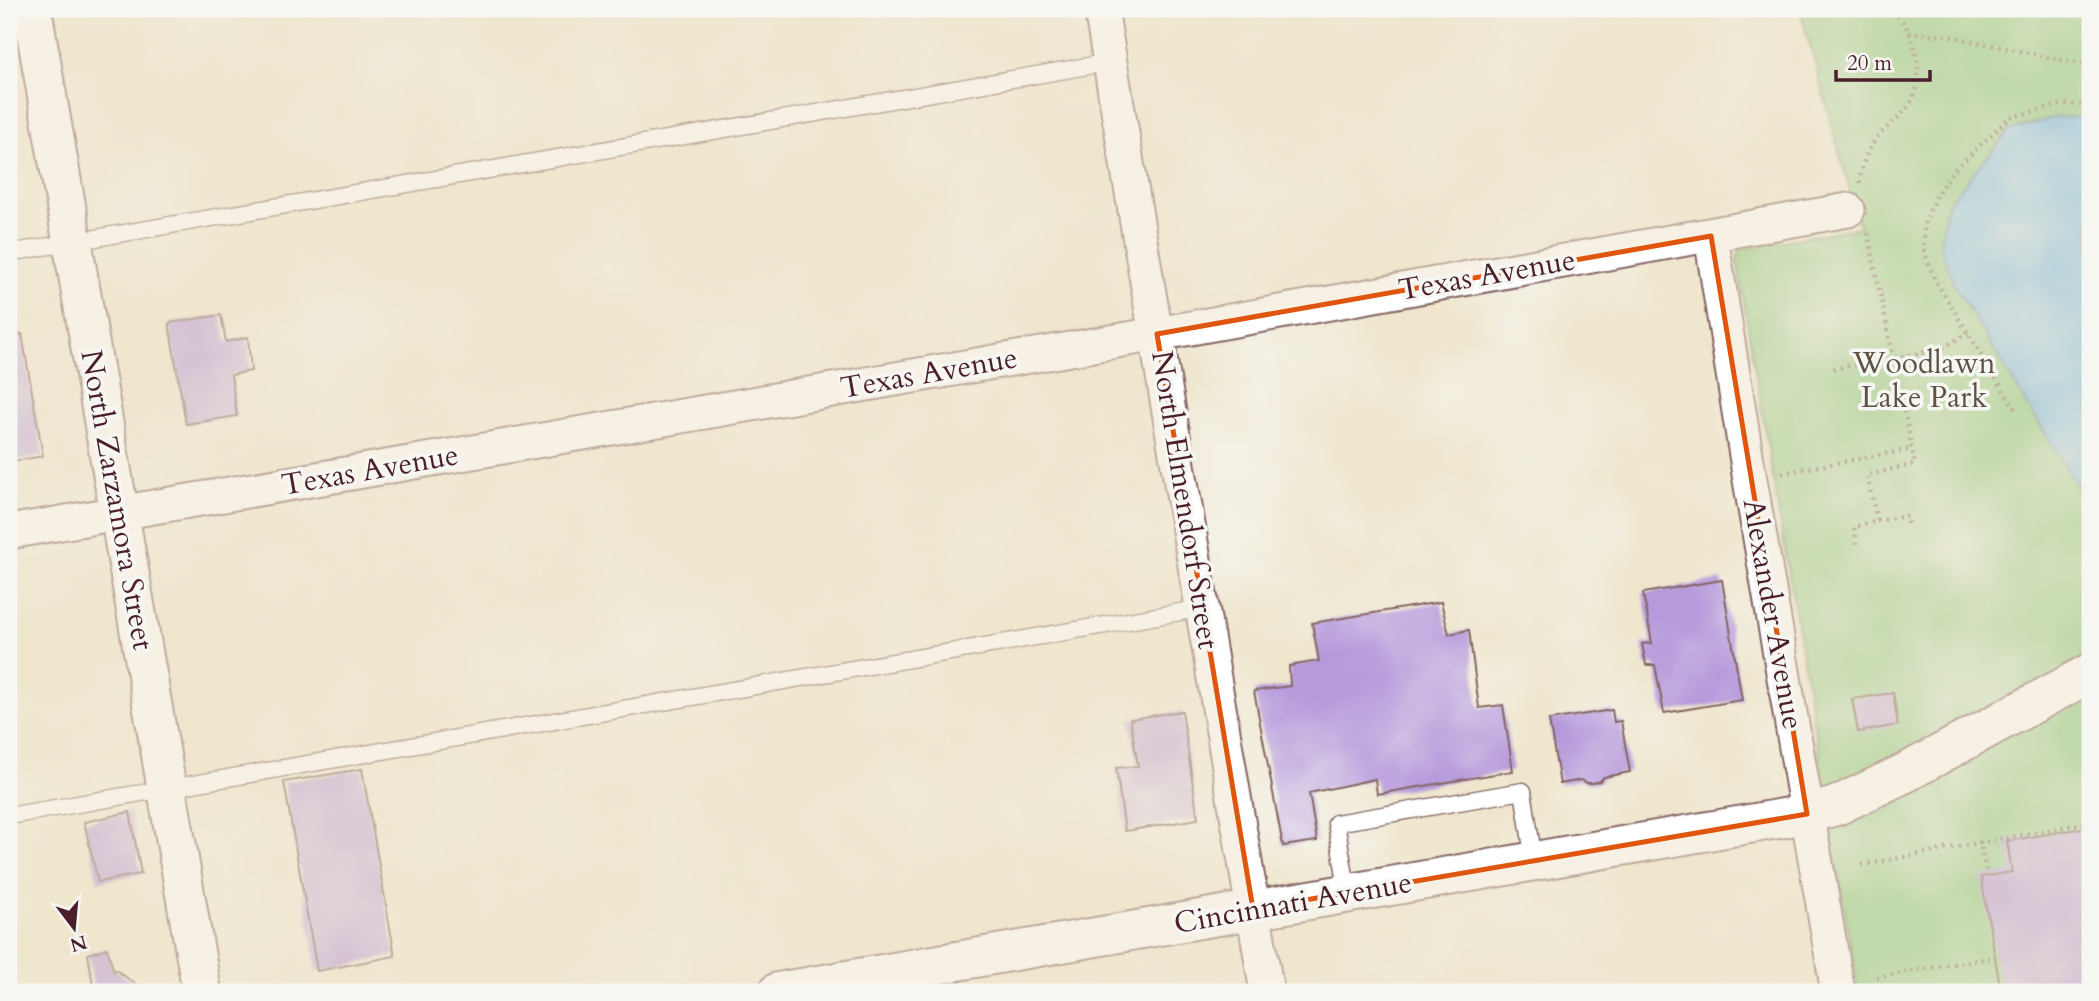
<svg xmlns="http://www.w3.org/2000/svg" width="2099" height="1001" viewBox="0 0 2099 1001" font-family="Cardo,serif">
  <rect width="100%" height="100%" fill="#f6f6f2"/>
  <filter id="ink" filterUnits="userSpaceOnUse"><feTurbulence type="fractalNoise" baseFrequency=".0143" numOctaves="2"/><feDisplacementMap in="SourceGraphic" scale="14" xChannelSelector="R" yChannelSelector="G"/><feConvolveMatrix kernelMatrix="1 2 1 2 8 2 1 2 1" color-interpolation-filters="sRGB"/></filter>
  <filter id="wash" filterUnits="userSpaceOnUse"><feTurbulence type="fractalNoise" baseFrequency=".00686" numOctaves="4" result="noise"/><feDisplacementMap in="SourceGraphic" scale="28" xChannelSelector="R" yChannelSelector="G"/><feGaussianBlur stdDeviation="1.57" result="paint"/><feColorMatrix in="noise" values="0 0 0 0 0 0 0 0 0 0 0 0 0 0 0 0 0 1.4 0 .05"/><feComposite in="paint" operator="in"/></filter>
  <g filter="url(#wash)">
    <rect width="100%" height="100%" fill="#efe6cd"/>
    <polygon fill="#8bc980" stroke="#6a7456" stroke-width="2" points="1800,9 2090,9 2090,992 1858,992 1737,261 1740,249 1860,227"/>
    <polygon fill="#75bbec" stroke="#606d8c" stroke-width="2" points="2056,117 2090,118 2090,506 1954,285 1940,245 1947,204 2010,130"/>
    <g id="blocks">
      <g fill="#b69adb">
        <polygon points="9,123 10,123 16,161 9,163"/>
        <polygon points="221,315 226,342 248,337 251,371 231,375 237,416 186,424 169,323"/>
        <polygon points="22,334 43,456 9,462 9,335"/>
        <polygon points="1722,580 1742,700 1664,713 1655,665 1646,665 1642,644 1652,643 1643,593"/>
        <polygon points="1441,602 1449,634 1469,630 1479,708 1503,705 1513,771 1377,794 1375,779 1309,793 1317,841 1283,846 1254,691 1290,686 1289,666 1319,661 1312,623"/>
        <polygon points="1893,693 1898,725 1858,732 1852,699"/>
        <polygon points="1612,710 1614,722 1621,721 1630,772 1604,777 1600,781 1593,783 1587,783 1581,780 1560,784 1549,720"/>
        <polygon points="1182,711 1198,819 1125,831 1116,768 1138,766 1130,719"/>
        <polygon points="362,769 395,956 317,971 284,782"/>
        <polygon points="130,812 141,874 98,882 84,822"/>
        <polygon points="2089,827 2090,837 2090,992 2001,992 1981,877 2012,872 2007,841"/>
        <polygon points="107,948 114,972 116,970 146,992 94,992 88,954"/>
      </g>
    </g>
  </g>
  <g filter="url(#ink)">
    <use href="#blocks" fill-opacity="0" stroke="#846564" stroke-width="2"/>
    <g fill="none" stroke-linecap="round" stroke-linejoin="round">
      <g stroke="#846564" stroke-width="19">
        <g id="service">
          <polyline points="9,253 1111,62"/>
          <polyline points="9,816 1203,608"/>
          <polyline points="1348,893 1336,823 1523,791 1534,861"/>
        </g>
      </g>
      <g stroke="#846564" stroke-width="37">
        <g id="minor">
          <polyline points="1101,9 1267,992"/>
          <polyline points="1711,236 1749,474 1838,992"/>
          <polyline points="9,532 1157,334 1848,210"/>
        </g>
      </g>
      <g stroke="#846564" stroke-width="42">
        <g id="tertiary">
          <polyline points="32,9 202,992"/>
          <polyline points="778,992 1807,814 1836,806 1907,772 2090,673"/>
        </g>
      </g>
      <g stroke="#846564" stroke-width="4.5" stroke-dasharray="2 5" stroke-linecap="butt">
        <polyline points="1909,33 1949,36 2090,66"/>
        <path d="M 1860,183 C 1860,166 1869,147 1880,134 C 1889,125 1899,118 1907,108 C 1924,87 1919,52 1908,30 C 1904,22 1897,15 1891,9"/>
        <polyline points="1833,369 1941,349 1968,333"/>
        <polyline points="2015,409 1935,280 1924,250 1924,225 1936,195 1953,171 2010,117 2063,104 2090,105"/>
        <polyline points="1782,473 1912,449"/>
        <polyline points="1877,521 1906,516 1908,525"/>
        <polyline points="1857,544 1854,527 1877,521 1867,475 1915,464 1868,233"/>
        <polyline points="1980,841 1987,876"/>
        <polyline points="1862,865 2090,822"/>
        <polyline points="1877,977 1995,957"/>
      </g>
      <use href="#service" stroke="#fff" stroke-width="16"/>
      <use href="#minor" stroke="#fff" stroke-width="33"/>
      <use href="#tertiary" stroke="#fff" stroke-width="38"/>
    </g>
  </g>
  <path d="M0 0H2099V1001H0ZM 1711,236 L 1807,814 L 1253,909 L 1157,334 Z" fill="#efe6cd" fill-opacity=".55" fill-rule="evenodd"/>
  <path fill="none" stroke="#e0560e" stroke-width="5" stroke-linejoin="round" d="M 1711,236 L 1807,814 L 1253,909 L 1157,334 Z"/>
  <g text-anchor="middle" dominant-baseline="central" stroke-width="7" stroke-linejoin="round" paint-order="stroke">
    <g font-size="30" fill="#4a1f2b" stroke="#f6f6f2">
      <text transform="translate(1487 275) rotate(-10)">Texas Avenue</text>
      <text transform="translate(929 373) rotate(-10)">Texas Avenue</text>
      <text transform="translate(370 470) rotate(-10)">Texas Avenue</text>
      <text transform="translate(117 500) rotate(80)">North Zarzamora Street</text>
      <text transform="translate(1185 500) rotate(81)">North Elmendorf Street</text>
      <text transform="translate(1773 614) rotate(80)">Alexander Avenue</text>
      <text transform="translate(1293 903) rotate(-10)">Cincinnati Avenue</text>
    </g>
    <g font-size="30" fill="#5e5244" stroke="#f6f6f2">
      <text x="1924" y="363">Woodlawn<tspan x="1924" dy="34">Lake Park</tspan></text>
    </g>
  </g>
  <rect width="2099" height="1001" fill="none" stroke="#f6f6f2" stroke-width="35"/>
  <g transform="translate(74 928) rotate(164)" stroke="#f6f6f2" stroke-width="5" paint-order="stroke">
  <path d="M0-5L12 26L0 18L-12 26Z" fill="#4a1f2b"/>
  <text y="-10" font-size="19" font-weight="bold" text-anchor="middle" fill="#4a1f2b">N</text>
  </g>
  <path d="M1836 70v10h94v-10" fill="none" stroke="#4a1f2b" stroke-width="3.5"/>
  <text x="1847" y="70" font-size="21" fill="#4a1f2b" stroke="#f6f6f2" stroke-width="5" paint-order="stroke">20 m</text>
</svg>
